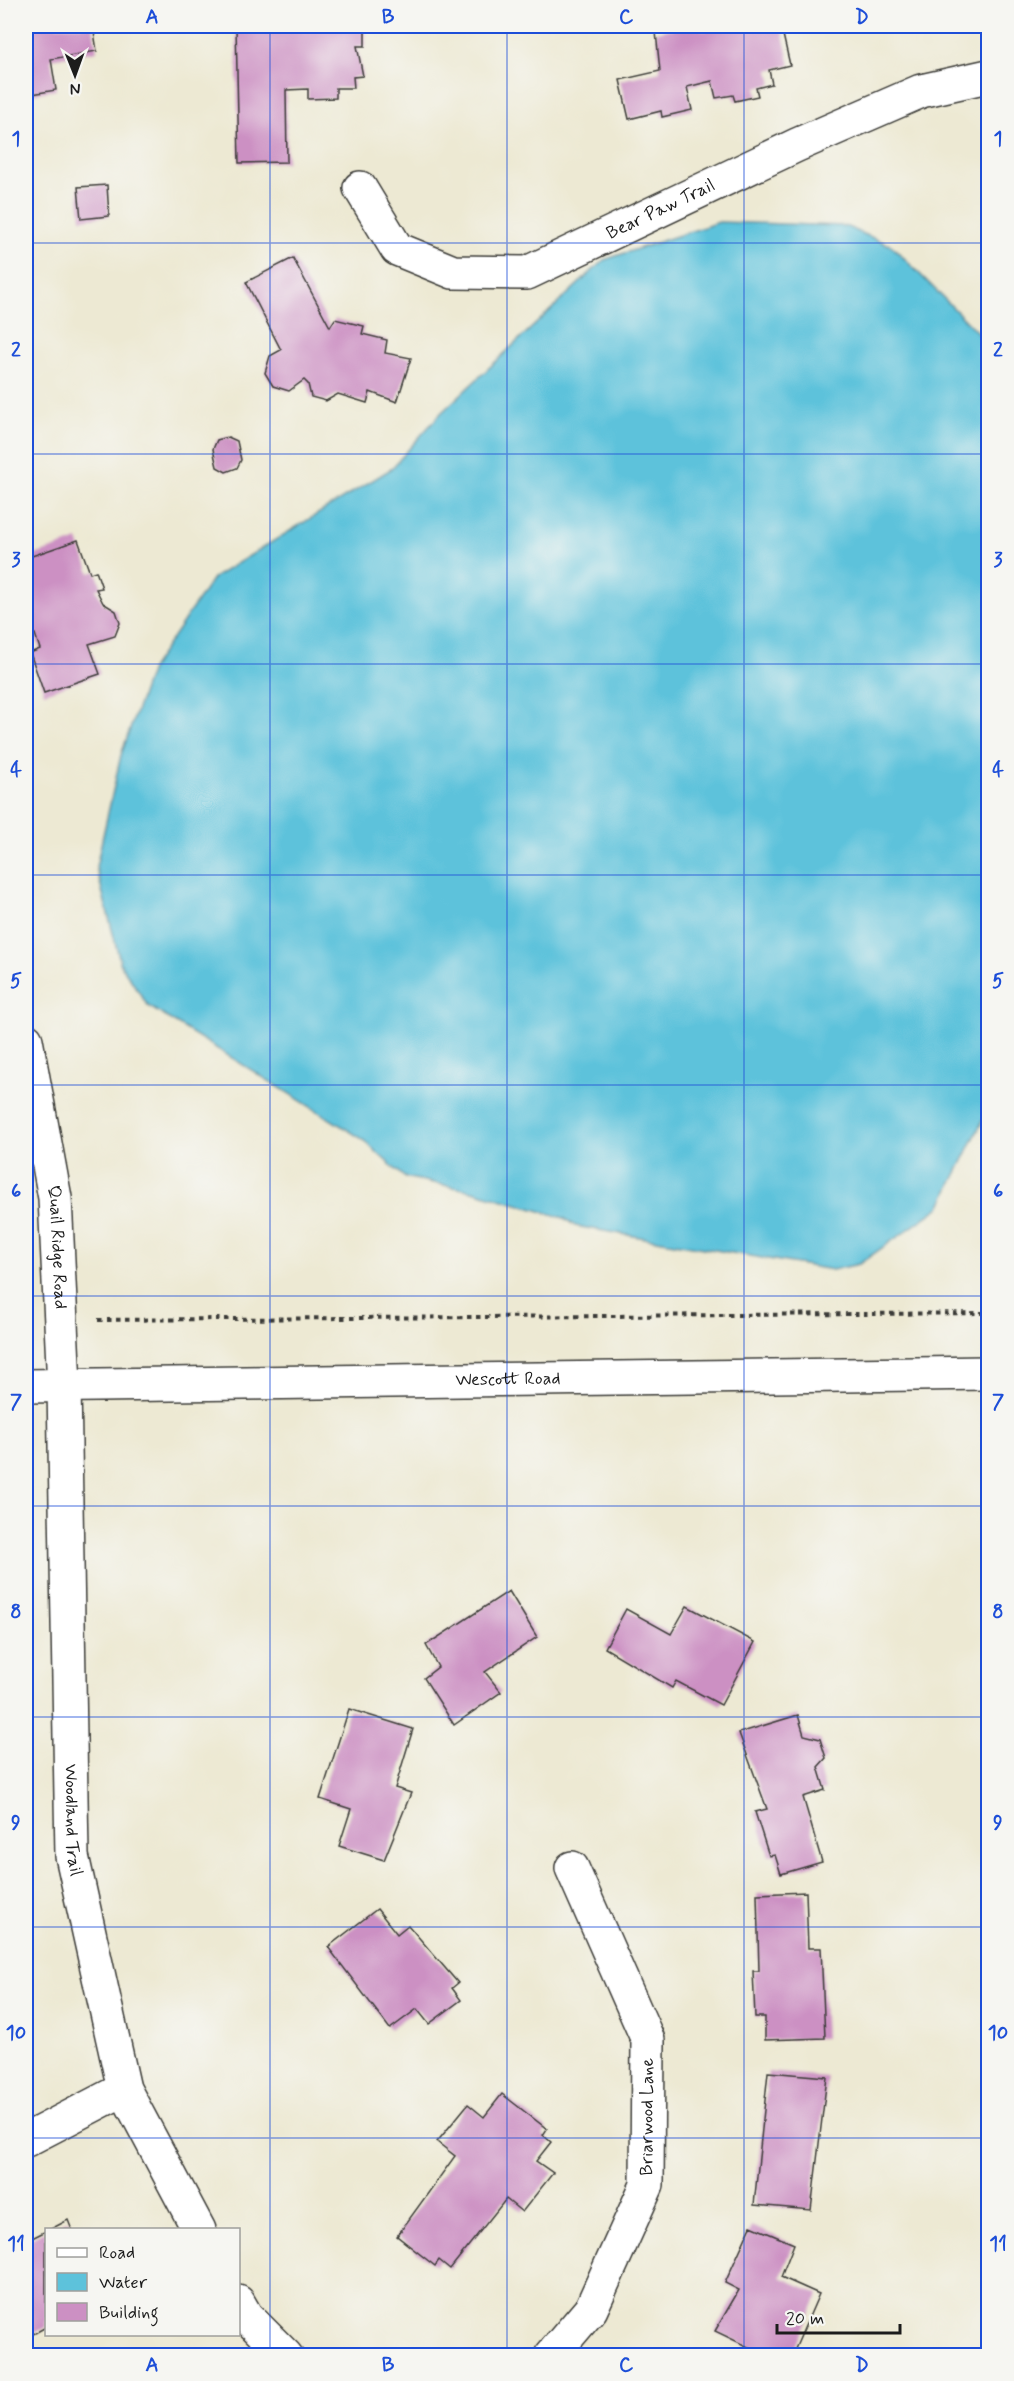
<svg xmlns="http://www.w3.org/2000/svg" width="1014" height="2381" viewBox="0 0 1014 2381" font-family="Mynerve,sans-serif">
  <rect width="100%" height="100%" fill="#f6f6f2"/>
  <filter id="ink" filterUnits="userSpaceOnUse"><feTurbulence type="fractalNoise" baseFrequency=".0167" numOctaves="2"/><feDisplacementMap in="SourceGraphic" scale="12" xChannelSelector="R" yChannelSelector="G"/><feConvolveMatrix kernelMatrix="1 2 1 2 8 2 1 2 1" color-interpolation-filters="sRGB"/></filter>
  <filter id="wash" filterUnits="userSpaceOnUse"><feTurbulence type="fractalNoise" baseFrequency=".008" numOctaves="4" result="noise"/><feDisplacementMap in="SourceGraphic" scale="24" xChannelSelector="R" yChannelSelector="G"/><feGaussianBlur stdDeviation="1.35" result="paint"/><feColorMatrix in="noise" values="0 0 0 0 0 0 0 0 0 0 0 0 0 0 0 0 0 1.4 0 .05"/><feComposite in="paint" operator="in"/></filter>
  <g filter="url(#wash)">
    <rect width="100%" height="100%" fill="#ede9d3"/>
    <polygon fill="#5dc2db" stroke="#3c6f7c" stroke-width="1.5" points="719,222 845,226 892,246 988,343 988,1110 940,1207 859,1264 832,1270 575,1226 564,1218 473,1191 404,1177 361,1138 148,1006 121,965 96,867 121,755 151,669 213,578 391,469 441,413 604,260"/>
    <g id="blocks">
      <g fill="#cc90c3">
        <polygon points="26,26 93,26 97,51 51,59 56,90 26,95"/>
        <polygon points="236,26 365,26 365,46 357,46 363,76 353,77 354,88 336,88 336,98 308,99 308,89 286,90 287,162 239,163"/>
        <polygon points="684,26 701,26 702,31 725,26 781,26 790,65 769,70 772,84 756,88 758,96 735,101 733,95 716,98 712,81 687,87 692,110 662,117 661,111 629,119 620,80 660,71 656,32"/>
        <polygon points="107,185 109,216 81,219 78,187"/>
        <polygon points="293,258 330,327 335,319 364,326 362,334 387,340 385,353 411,358 397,402 370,392 367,403 338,394 326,401 311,397 308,384 304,380 289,391 273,386 265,373 270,356 281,350 246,282"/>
        <polygon points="228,437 237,441 241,460 237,468 226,472 217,467 213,449 217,440"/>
        <polygon points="78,540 90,573 96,571 102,588 96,589 103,603 116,611 120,623 115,636 89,644 100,674 44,693 30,653 40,649 35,634 28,637 26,629 26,558"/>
        <polygon points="509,1591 537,1637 485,1672 501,1692 454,1725 424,1678 438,1667 426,1645"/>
        <polygon points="687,1606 755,1642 721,1705 676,1681 672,1688 605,1648 626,1609 671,1634"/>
        <polygon points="349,1709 413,1729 395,1788 411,1793 384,1860 339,1846 351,1809 320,1799"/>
        <polygon points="798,1715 804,1735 820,1739 826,1758 818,1767 825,1790 803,1797 822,1862 781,1874 775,1855 769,1856 755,1812 767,1809 739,1733"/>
        <polygon points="806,1892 808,1948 821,1948 825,2038 765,2040 765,2017 755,2017 753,1971 759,1971 757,1894"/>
        <polygon points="377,1909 397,1934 408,1925 458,1983 452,1988 461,2000 429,2024 417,2009 390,2029 328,1947"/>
        <polygon points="768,2072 827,2077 811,2210 754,2205"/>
        <polygon points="502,2094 547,2129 543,2135 551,2142 536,2161 553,2173 522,2212 506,2199 450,2269 439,2260 435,2266 397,2236 455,2156 437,2142 468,2104 484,2117"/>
        <polygon points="68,2220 72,2230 49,2230"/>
        <polygon points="751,2226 794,2244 781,2277 819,2294 792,2356 767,2356 715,2331 739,2290 725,2283"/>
        <polygon points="46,2231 46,2327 26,2338 26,2258 29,2256 26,2241"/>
      </g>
    </g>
  </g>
  <g filter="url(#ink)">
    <use href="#blocks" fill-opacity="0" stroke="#3b3b37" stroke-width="1.5"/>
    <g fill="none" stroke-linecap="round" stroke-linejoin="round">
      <g stroke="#3b3b37" stroke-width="36">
        <g id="street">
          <path id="s1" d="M 360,188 L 397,249 L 453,272 L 527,273 L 797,145 L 921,91 L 988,76"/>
          <path id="s2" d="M 26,1040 L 55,1198 L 64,1386 L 72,1856 L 124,2089 L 199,2230"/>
          <polyline points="26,2140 124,2089"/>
          <polyline points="238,2302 246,2316 286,2356"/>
          <path id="s3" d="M 551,2356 L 591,2309 L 647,2185 L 648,2040 L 572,1868"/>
        </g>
      </g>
      <g stroke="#3b3b37" stroke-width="36">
        <g id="secondary">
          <path id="s4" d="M 26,1386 L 988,1373"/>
        </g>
      </g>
      <polyline stroke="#3b3b37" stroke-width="4" stroke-dasharray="4.5 4.5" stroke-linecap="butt" points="98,1320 988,1313"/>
      <use href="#street" stroke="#fff" stroke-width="33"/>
      <use href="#secondary" stroke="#fff" stroke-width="33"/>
    </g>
  </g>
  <path fill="none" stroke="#1d4ed8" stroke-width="1.5" stroke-opacity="0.55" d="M 270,26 L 270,2356M 507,26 L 507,2356M 744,26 L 744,2356M 26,243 L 988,243M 26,454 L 988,454M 26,664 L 988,664M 26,875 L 988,875M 26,1085 L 988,1085M 26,1296 L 988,1296M 26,1506 L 988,1506M 26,1717 L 988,1717M 26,1927 L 988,1927M 26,2138 L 988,2138"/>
  <g text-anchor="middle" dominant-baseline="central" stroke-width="4.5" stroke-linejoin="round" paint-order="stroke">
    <g font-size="18" fill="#1c1c1c" stroke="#f6f6f2">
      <text stroke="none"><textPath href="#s1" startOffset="354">Bear Paw Trail</textPath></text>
      <text stroke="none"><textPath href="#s2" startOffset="210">Quail Ridge Road</textPath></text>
      <text stroke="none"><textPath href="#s4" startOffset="482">Wescott Road</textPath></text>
      <text stroke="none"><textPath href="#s2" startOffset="783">Woodland Trail</textPath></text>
      <text stroke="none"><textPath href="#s3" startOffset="266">Briarwood Lane</textPath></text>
    </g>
  </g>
  <rect width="1014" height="2381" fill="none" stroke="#f6f6f2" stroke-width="66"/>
  <rect x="45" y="2228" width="195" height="108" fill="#f6f6f2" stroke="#9f9f9c" stroke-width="1.5"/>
  <rect x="57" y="2248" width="30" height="9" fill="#ffffff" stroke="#9f9f9c" stroke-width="1.5"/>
  <text x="99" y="2258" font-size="18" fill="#1c1c1c">Road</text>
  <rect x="57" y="2273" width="30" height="18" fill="#5dc2db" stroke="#9f9f9c" stroke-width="1.5"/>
  <text x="99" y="2288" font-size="18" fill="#1c1c1c">Water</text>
  <rect x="57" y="2303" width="30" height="18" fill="#cc90c3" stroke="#9f9f9c" stroke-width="1.5"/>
  <text x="99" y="2318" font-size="18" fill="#1c1c1c">Building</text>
  <g transform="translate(75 75) rotate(179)" stroke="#f6f6f2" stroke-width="4.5" paint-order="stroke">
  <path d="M0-4.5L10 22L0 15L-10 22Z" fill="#1c1c1c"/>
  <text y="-9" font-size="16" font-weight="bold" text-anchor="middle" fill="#1c1c1c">N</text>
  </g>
  <path d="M777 2324v9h123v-9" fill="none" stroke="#1c1c1c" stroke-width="3"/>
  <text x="786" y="2324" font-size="18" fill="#1c1c1c" stroke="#f6f6f2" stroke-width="4.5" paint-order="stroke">20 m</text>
  <rect x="33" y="33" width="948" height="2315" fill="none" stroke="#1d4ed8" stroke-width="2"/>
  <g font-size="20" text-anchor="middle" font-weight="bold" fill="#1d4ed8">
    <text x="152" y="23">A</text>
    <text x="388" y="23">B</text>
    <text x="626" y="23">C</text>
    <text x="862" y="23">D</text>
    <text x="16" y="145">1</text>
    <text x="998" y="145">1</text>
    <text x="16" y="356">2</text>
    <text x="998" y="356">2</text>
    <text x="16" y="566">3</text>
    <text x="998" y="566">3</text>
    <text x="16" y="776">4</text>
    <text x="998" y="776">4</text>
    <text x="16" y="987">5</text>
    <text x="998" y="987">5</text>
    <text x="16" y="1197">6</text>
    <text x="998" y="1197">6</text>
    <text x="16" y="1408">7</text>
    <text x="998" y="1408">7</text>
    <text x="16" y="1618">8</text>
    <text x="998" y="1618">8</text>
    <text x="16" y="1829">9</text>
    <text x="998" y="1829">9</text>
    <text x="16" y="2039">10</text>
    <text x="998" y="2039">10</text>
    <text x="16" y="2250">11</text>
    <text x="998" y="2250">11</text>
    <text x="152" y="2371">A</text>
    <text x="388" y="2371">B</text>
    <text x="626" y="2371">C</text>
    <text x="862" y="2371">D</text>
  </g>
</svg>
